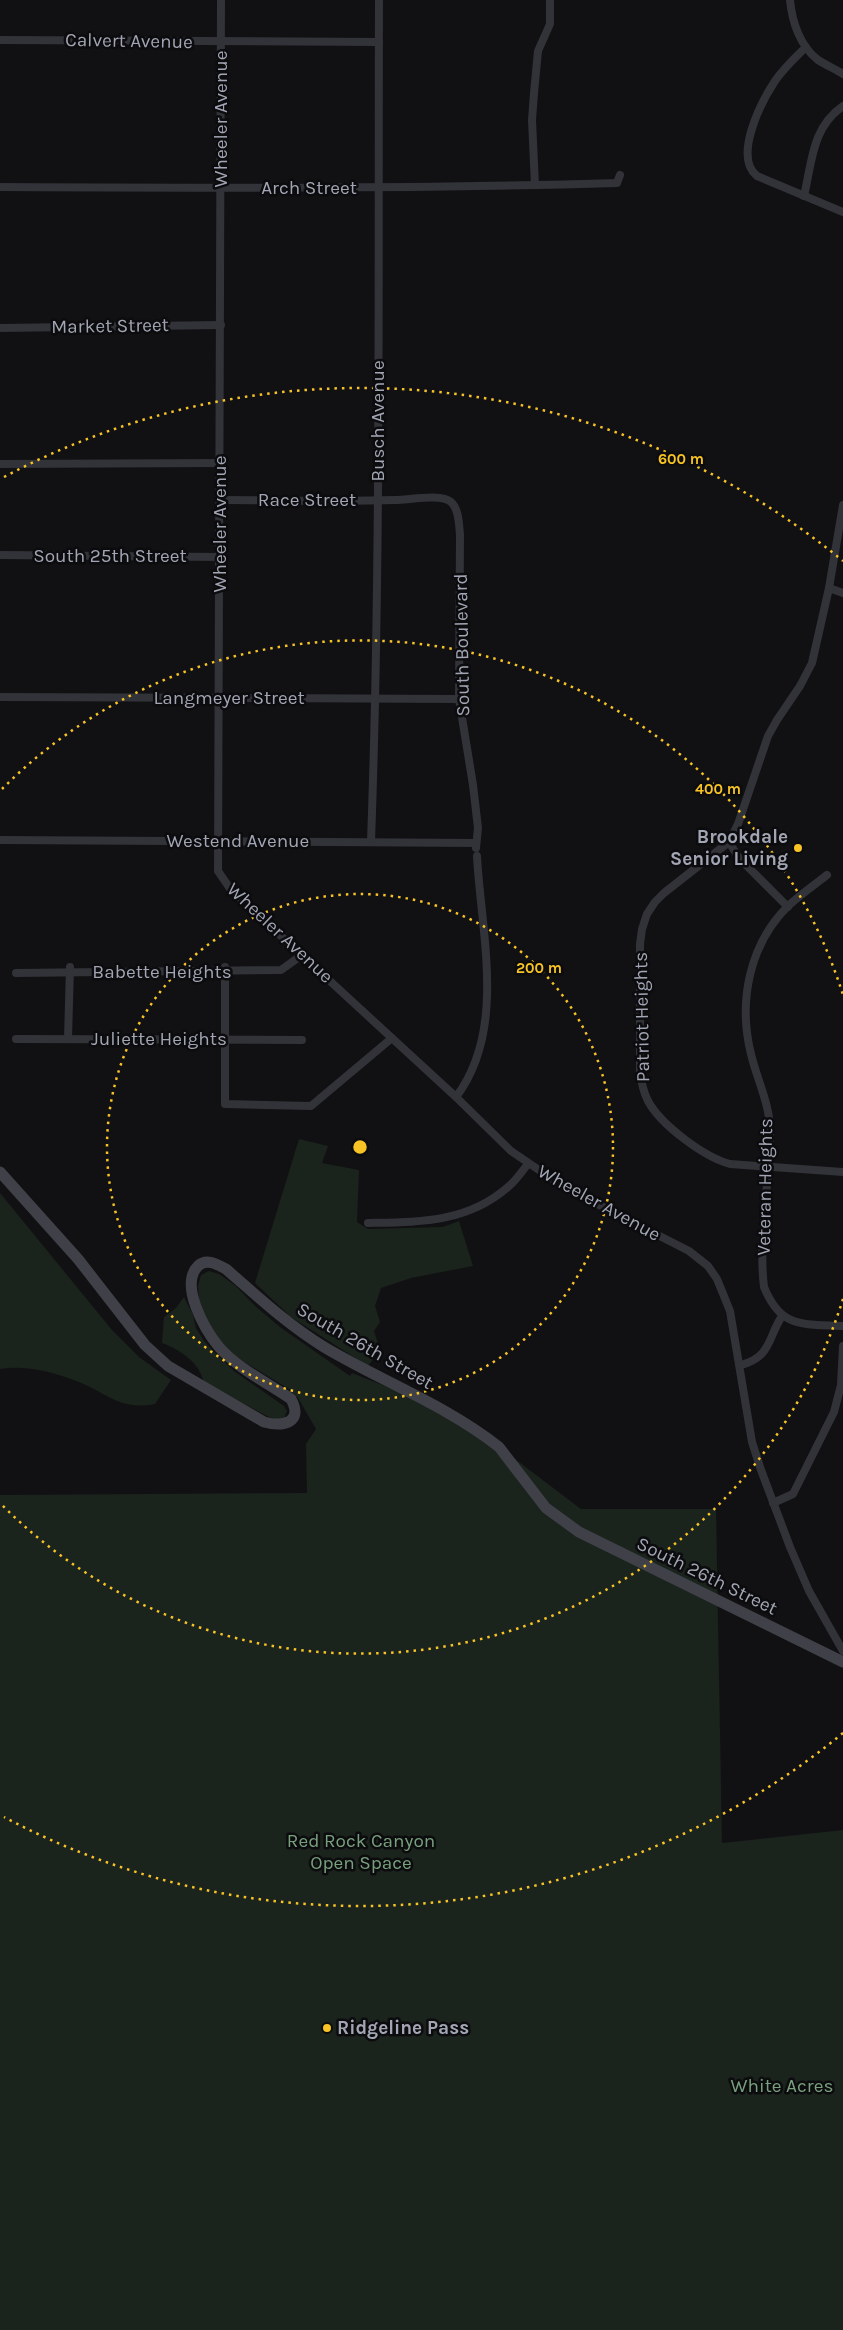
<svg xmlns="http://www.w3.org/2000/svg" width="843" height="2330" viewBox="0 0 843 2330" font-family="Karla,sans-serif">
  <rect width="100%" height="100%" fill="#111113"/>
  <g fill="#1b231d">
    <polygon points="299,1139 328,1146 322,1163 359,1170 357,1222 368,1229 443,1227 459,1221 473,1266 411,1278 381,1288 375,1306 380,1322 374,1331 380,1350 368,1366 291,1317 255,1283"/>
    <path d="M 0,1193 L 112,1330 L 139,1357 L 171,1380 L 155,1404 C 119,1411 106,1392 76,1381 C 53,1372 24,1365 0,1369 Z"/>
    <polygon points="209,1271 219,1274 236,1286 254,1305 280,1327 350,1376 352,1373 428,1403 499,1447 581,1509 716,1509 722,1843 843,1830 843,2330 0,2330 0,1495 307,1493 306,1444 316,1429 298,1398 289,1389 228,1352 205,1318 199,1301 198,1286 201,1275"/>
    <path d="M 184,1297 L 193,1315 L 196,1328 L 204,1341 L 218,1356 L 234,1371 L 284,1406 L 287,1411 L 283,1421 L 269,1417 L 204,1383 C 199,1362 182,1351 162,1343 L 164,1317 L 176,1308 Z"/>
  </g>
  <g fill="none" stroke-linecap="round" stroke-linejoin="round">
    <g stroke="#323338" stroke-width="8">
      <polyline points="221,0 218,871 231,890 456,1097 511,1151 564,1187 689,1251 708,1266 717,1279 730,1311 752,1442 761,1470 790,1547 809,1591 843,1651"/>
      <path d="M 790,0 C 792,22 800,46 818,60 C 826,65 835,69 843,74"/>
      <polyline points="0,40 379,42"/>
      <path d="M 806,47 C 795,58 784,68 775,81 C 761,102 733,157 757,176 L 843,212"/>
      <polyline points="535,185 532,120 534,93 538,51 550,24 550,0"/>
      <path d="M 0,187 C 206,188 412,189 617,183 L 620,175"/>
      <path d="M 804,196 C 812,162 812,127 843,106"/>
      <polyline points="0,328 221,325"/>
      <polyline points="0,464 220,463"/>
      <path d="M 220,500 C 278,500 337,502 395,500 C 409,500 441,493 451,502 C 459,509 459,525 460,535 L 459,699 L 473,785 L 478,828 L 476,848"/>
      <polyline points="0,555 220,557"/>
      <polyline points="829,588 843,593"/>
      <polyline points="0,697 459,699"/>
      <polyline points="0,840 476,843"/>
      <path d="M 371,842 C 381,562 378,281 379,0"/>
      <path d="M 729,842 L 664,893 L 655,902 L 647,914 L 642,929 L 640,944 L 640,1071 C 641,1081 643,1091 648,1101 C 661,1125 704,1157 730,1164 L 843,1172"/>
      <path d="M 827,875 C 814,885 800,895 788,906 C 749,945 738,1002 751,1054 C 757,1080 770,1104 770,1131 C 770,1181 758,1239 764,1287 C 781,1329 803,1324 843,1326"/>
      <polyline points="788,907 739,858 729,842 738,824 768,736 777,720 800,686 812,663 829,588 843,505"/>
      <polyline points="225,967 225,1104 311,1106 392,1038"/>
      <polyline points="16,973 281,970 302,955"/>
      <polyline points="16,1039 302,1040"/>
      <polyline points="68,1039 70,967"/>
      <path d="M 456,1097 C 507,1030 481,933 477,856"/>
      <path d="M 368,1223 C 419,1222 467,1223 508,1187 C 516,1181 522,1171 528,1164"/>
      <path d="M 741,1365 C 772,1356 767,1339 782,1316"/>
      <polyline points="773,1503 793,1494 834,1412 841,1385 843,1346"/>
    </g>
    <path stroke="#404148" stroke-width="11" d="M 0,1172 L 78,1259 L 145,1345 L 168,1366 L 264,1422 C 283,1427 304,1423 291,1399 C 268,1383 237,1368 219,1347 C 205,1330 179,1285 198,1266 C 206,1258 217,1264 226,1269 C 257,1296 288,1325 324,1347 C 381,1381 446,1405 499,1447 L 546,1508 L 579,1532 L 843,1662"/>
  </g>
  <g fill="none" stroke="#f8c425" stroke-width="2.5" stroke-dasharray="2.5 5">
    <circle cx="360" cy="1147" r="253"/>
    <path d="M843 1299A506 506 0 0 1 2 1505M2 789A506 506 0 0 1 843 995"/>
    <path d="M843 1733A759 759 0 0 1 4 1817M4 477A759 759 0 0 1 843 561"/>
  </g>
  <g fill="#f8c425" stroke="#0c0c0e" stroke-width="2">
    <circle cx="798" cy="848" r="5"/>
    <circle cx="327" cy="2028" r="5"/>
  </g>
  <g text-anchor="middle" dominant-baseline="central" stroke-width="5" stroke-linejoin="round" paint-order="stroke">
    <g font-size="19" fill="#a2a6b4" stroke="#0c0c0e">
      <text transform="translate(129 41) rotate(1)">Calvert Avenue</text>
      <text transform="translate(221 119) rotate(-90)">Wheeler Avenue</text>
      <text x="309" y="188">Arch Street</text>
      <text transform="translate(110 326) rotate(-1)">Market Street</text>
      <text transform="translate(378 421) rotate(-90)">Busch Avenue</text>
      <text x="307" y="500">Race Street</text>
      <text transform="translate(220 524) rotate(-90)">Wheeler Avenue</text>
      <text x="110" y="556">South 25th Street</text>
      <text transform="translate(462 645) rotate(-91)">South Boulevard</text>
      <text x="229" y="698">Langmeyer Street</text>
      <text x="238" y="841">Westend Avenue</text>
      <text transform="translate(280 933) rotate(43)">Wheeler Avenue</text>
      <text x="162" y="972">Babette Heights</text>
      <text transform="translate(642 1017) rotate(-91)">Patriot Heights</text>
      <text x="159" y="1039">Juliette Heights</text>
      <text transform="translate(765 1187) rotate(-89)">Veteran Heights</text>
      <text transform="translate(599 1203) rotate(29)">Wheeler Avenue</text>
      <text transform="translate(365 1346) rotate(30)">South 26th Street</text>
      <text transform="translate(707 1576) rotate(26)">South 26th Street</text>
    </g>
    <g font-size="19" font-weight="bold" fill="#a2a6b4" stroke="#0c0c0e" text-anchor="end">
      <text x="788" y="837">Brookdale<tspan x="788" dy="22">Senior Living</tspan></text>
      <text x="337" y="2028" text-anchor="start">Ridgeline Pass</text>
    </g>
    <g font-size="19" fill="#78a07e" stroke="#0c0c0e">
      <text x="361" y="1841">Red Rock Canyon<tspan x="361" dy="22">Open Space</tspan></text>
      <text x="782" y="2086">White Acres</text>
    </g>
  </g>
  <circle cx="360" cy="1147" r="8" fill="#f8c425" stroke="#0c0c0e" stroke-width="2.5"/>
  <g font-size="15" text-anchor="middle" font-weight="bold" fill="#f8c425" stroke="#0c0c0e" stroke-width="5" stroke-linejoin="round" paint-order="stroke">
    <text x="681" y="464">600 m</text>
    <text x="718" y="794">400 m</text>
    <text x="539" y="973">200 m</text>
  </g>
</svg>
